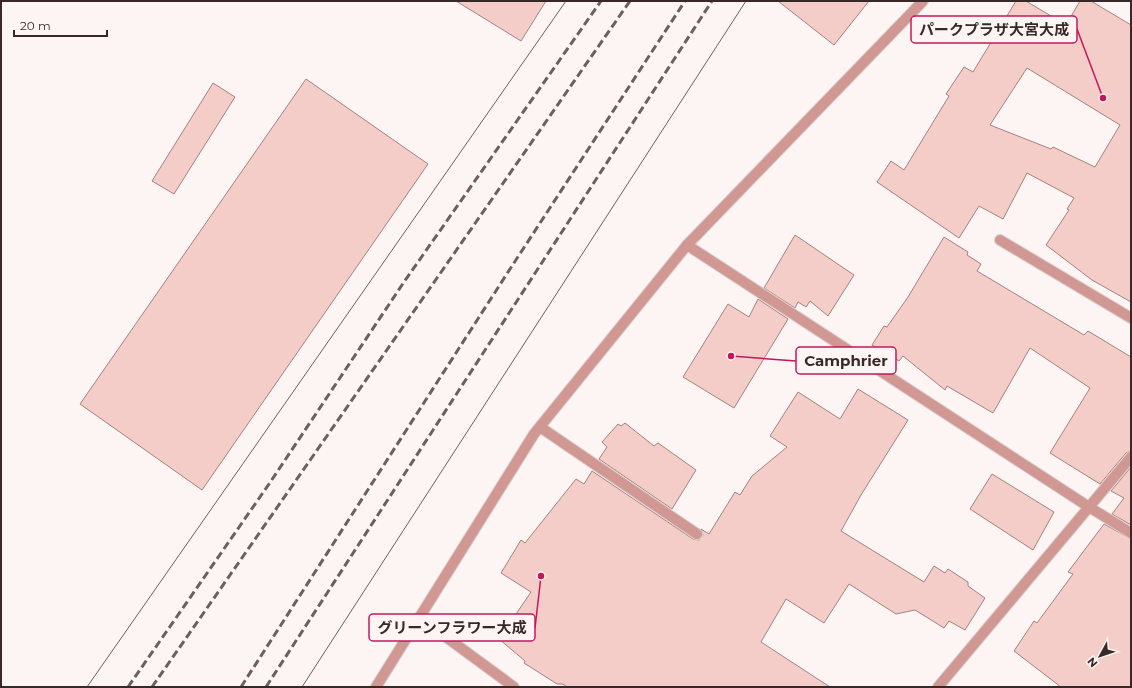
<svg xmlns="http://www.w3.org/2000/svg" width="1132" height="688" viewBox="0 0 1132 688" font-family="Montserrat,'Noto Sans JP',sans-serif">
  <rect width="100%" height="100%" fill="#fdf5f4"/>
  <g fill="#f4ccc8" stroke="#a6817e" fill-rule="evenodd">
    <polygon points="456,1 546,1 521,41"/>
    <polygon points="778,1 869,1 834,45"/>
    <path d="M 1016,1 L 1026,1 L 1066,25 L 1080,1 L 1091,1 L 1131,25 L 1131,302 L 1092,280 L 1046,245 L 1069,210 L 1067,209 L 1074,198 L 1027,173 L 1003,219 L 979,206 L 959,238 L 877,182 L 891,161 L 904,170 L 949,96 L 946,94 L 964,67 L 973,72 ZM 1027,68 L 1120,125 L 1095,167 L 1053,147 L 1051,149 L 990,125 Z"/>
    <polygon points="306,79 428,164 202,490 80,404"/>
    <polygon points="213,83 235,97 174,194 152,181"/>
    <polygon points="795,235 854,275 828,316 810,301 806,307 798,302 795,308 764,288"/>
    <polygon points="944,237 968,252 967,255 981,264 977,271 1084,335 1088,331 1131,357 1131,451 1126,453 1100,484 1050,453 1090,388 1030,348 993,413 947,386 945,390 903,356 899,361 872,345 884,326 887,327 908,297"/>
    <polygon points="758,299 788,319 734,408 683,377 728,304 749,317"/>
    <polygon points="858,389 908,420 861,495 841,531 924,582 934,566 945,573 948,569 968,582 968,586 985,598 965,630 949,621 944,628 915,610 896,614 849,584 824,623 786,599 761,642 830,687 567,687 563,684 557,684 524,663 525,661 499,639 531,592 501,573 521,540 525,543 576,479 584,484 592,471 693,539 699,540 703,535 701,529 709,534 735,492 740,495 752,476 787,447 770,436 798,392 840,419"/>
    <polygon points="625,423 654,446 658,443 696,470 672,509 599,459 607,447 602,442 618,424 621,426"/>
    <polygon points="1131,467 1131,525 1112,514 1124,498 1111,491"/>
    <polygon points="992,474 1054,512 1033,550 970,509"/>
    <polygon points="1104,524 1131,539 1131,687 1061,687 1014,651 1034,621 1037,623 1073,574 1068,572"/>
  </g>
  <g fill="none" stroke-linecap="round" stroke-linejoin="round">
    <g stroke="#dad0cf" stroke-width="12">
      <g id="minor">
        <polyline points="1000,240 1131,318"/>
        <polyline points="687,245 1089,507 1131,533"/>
        <polyline points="540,427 697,534"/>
        <polyline points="420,618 514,687"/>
        <polyline points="376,687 534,434 687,245 923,1"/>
        <polyline points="938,687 1131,457"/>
      </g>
    </g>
    <use href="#minor" stroke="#d19792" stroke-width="10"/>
    <g stroke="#6c5f5e" stroke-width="1">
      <polyline points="87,687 566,1"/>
      <polyline points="302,687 746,1"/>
    </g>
    <g stroke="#6c5f5e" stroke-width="3" stroke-dasharray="8 4" stroke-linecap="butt">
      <polyline points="128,687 269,484 404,282 601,1"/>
      <polyline points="152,687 630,1"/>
      <polyline points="241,687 510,269 685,1"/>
      <polyline points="266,687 712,1"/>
    </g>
  </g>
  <path fill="none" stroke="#c2185b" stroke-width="1.5" d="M1103 98L1077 29M731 356L796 361M541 576L535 628"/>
  <g fill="#c2185b" stroke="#fdf5f4" stroke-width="1.5">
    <circle cx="1103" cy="98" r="4"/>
    <circle cx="731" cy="356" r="4"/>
    <circle cx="541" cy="576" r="4"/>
  </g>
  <g fill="#fdf5f4" stroke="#c2185b" stroke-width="1.5">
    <rect x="911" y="16" width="166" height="27" rx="4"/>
    <rect x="796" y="347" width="100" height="27" rx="4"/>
    <rect x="369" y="614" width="166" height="27" rx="4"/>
  </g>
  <g font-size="15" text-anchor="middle" font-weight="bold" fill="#382928">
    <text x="994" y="35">パークプラザ大宮大成</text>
    <text x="846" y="366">Camphrier</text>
    <text x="452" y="633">グリーンフラワー大成</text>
  </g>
  <rect width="1132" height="688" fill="none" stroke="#382928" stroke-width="4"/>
  <g transform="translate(1100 656) rotate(230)" stroke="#fdf5f4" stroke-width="3" paint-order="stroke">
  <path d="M0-3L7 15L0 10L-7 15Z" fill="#382928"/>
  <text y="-6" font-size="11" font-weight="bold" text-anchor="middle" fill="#382928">N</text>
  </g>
  <path d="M14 30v6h93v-6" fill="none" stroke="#382928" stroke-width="2"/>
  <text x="20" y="30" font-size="12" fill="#382928" stroke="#fdf5f4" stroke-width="3" paint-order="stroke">20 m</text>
</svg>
